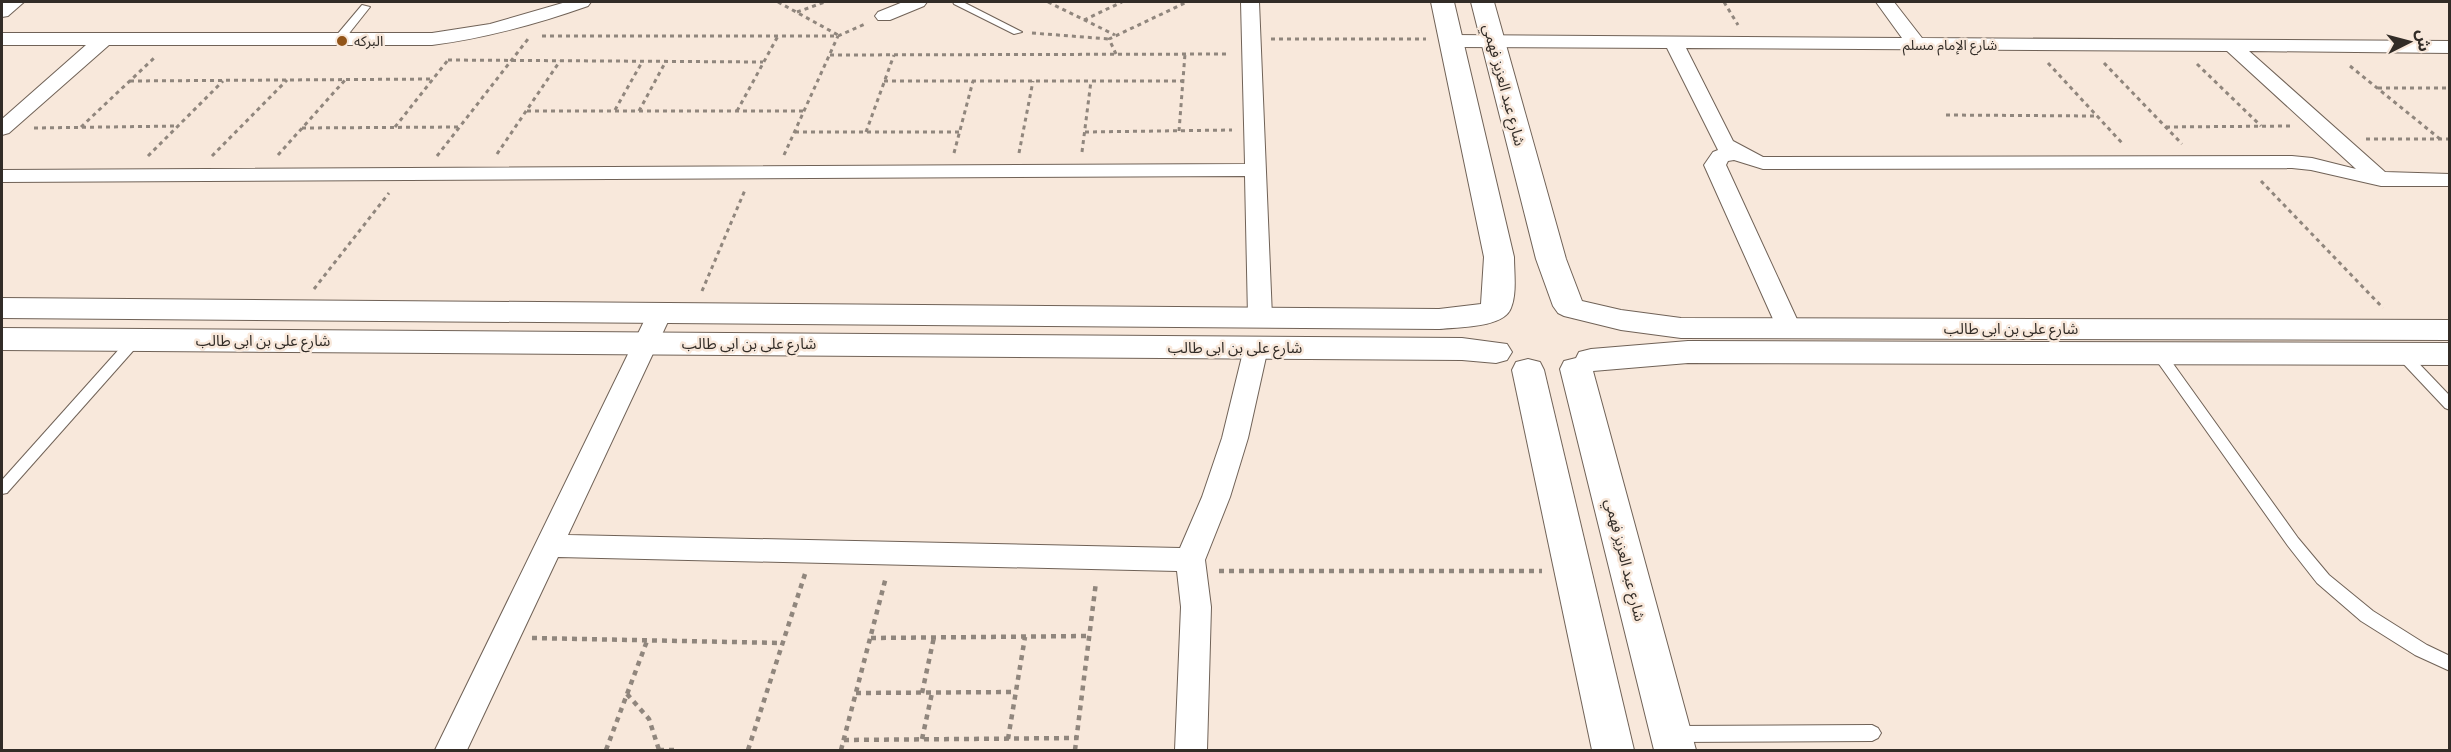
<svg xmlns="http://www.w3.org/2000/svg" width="2451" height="752" viewBox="0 0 2451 752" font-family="'Roboto Condensed','Noto Sans Arabic',sans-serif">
  <rect width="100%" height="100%" fill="#f8e8db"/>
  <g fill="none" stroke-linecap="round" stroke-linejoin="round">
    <g stroke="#706257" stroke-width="2">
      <g id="lane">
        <polygon points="953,2 963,2 1022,32 1014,34 954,4"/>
        <polygon points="362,5 370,7 343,41 335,41 335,37"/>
        <polygon points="135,336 140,337 142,340 140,343 7,493 2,494 2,480 130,337"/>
        <polygon points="2159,350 2164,351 2298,538 2329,575 2373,611 2427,645 2450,656 2450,671 2415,655 2361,621 2317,583 2288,546 2154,357 2152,354"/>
        <polygon points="2402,350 2407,351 2450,396 2450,410 2445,408 2397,357 2395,354"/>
        <polygon points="1872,725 1878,728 1881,733 1878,738 1872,741 1675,742 1669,739 1666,734 1669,729 1675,726"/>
      </g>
    </g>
    <g stroke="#706257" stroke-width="2">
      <g id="street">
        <polygon points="4,2 24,2 8,16 2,17 2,4"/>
        <path d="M 566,2 L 591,2 L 588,6 C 537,24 486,38 432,45 L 109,45 L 9,133 L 2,135 L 2,119 L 86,45 L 2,45 L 2,33 L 432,33 L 490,24 Z"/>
        <polygon points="903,2 927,2 924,6 890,20 878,20 875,16 878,12"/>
        <polygon points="1241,2 1259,2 1272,317 1269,323 1260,325 1251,323 1248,317 1245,176 2,182 2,170 1245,164"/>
        <path d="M 1876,2 L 1894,2 L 1922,38 L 2450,41 L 2450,53 L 2249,51 L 2385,172 L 2450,174 L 2450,186 L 2381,186 L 2311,170 L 2292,168 L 1763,169 L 1734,160 L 1728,161 L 1726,165 L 1801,328 L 1798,334 L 1789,336 L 1780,334 L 1777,328 L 1704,165 L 1713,152 L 1718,150 L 1667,48 L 1451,47 L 1444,45 L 1442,41 L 1444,37 L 1451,35 L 1902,38 ZM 1686,48 L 2227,51 L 2356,169 L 2312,158 L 2292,156 L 1763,157 L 1733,141 Z"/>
        <polygon points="660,305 669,307 672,313 568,535 1180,548 1202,497 1222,438 1244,348 1247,342 1256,340 1265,342 1268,348 1248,438 1230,497 1205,560 1211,607 1207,750 1175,750 1181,607 1177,571 558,557 467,750 435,750 648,313 651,307"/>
      </g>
    </g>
    <g stroke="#706257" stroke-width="2">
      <g id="secondary">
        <path d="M 1431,2 L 1454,2 L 1514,257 C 1514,273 1517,293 1511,308 C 1504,328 1458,327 1439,329 L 2,318 L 2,298 L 1439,309 L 1481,304 L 1484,257 Z"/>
        <polygon points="1471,2 1494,2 1566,259 1582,301 1621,310 1681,318 2450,320 2450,340 1681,338 1621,330 1564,316 1558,313 1553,306 1536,259"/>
        <polygon points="2,328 1462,338 1507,344 1512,352 1507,360 1496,363 1462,360 2,350"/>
        <polygon points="1688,341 2450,343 2450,365 1688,363 1593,371 1696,750 1654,750 1560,369 1564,361 1576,358 1579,352 1591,349"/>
        <polygon points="1528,359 1540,362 1544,370 1634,750 1592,750 1512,370 1516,362"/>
      </g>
    </g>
    <g stroke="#90867d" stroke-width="3" stroke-dasharray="4 4" stroke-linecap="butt">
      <polyline points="778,2 838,35"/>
      <polyline points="1048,2 1115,35"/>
      <polyline points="1724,2 1738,25"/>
      <polyline points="797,12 825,2"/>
      <polyline points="1084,20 1122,2"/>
      <polyline points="1032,33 1109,39"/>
      <polyline points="542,36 838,36 865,24"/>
      <polyline points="1271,39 1426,39"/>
      <polyline points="1116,54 1109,39 1187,2"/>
      <polyline points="830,55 1229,54"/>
      <polyline points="448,60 763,62"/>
      <polyline points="2048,63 2122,143"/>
      <polyline points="2104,63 2182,144"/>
      <polyline points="2197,64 2261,126"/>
      <polyline points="2350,66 2440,139"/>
      <polyline points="130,81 433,79"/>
      <polyline points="884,81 1183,81"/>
      <polyline points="2378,88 2450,88"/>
      <polyline points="615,110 642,62"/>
      <polyline points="527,111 639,111"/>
      <polyline points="639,111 804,111"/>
      <polyline points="639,111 666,61"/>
      <polyline points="737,111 778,36"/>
      <polyline points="1946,115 2096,116"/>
      <polyline points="81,127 154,58"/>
      <polyline points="395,127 448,60"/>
      <polyline points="2166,127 2290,126"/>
      <polyline points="34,128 177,126"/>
      <polyline points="302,128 459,127"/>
      <polyline points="1179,131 1185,54"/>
      <polyline points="795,132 960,132"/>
      <polyline points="866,132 894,55"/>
      <polyline points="1085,132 1232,130"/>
      <polyline points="2366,139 2450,139"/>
      <polyline points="1082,152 1091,81"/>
      <polyline points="954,153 973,81"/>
      <polyline points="1019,153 1033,81"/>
      <polyline points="497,154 560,61"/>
      <polyline points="278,155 345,80"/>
      <polyline points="784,155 838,36"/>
      <polyline points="148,156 223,81"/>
      <polyline points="212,156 287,80"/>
      <polyline points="437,156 528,39"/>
      <polyline points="2261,181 2383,308"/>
      <polyline points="314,289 389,193"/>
      <polyline points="702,291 745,190"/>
    </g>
    <g stroke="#90867d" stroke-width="4.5" stroke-dasharray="5 5" stroke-linecap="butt">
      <polyline points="1219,571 1542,571"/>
      <polyline points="532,638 783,643"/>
      <polyline points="871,638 1089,636"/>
      <polyline points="856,693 1016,692"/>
      <polyline points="922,693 934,637"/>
      <polyline points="627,694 649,719 659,750"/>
      <polyline points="922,739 932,693"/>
      <polyline points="1008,739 1025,637"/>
      <polyline points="844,740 1077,738"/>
      <polyline points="606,750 647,641"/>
      <polyline points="659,750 679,750"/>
      <polyline points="748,750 805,574"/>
      <polyline points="841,750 886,577"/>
      <polyline points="1075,750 1096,582"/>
    </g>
    <use href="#lane" fill="#fff" fill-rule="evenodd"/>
    <use href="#street" fill="#fff" fill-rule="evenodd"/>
    <use href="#secondary" fill="#fff" fill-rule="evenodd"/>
  </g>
  <circle fill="#925519" stroke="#f8e8db" stroke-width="2" cx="342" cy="41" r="6"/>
  <g text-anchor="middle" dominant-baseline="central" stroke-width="5" stroke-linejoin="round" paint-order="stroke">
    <g font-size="14" fill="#322c27" stroke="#f8e8db" text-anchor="start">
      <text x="354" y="41">البركه</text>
    </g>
    <g font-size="14" fill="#322c27" stroke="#f8e8db">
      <text x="1950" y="45">شارع الإمام مسلم</text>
    </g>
    <g font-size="15" fill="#322c27" stroke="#f8e8db">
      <text transform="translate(1504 85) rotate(75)">شارع عبد العزيز فهمي</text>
      <text x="2011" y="329">شارع على بن ابى طالب</text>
      <text x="263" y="341">شارع على بن ابى طالب</text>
      <text x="749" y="344">شارع على بن ابى طالب</text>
      <text x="1235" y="348">شارع على بن ابى طالب</text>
      <text transform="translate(1625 560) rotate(76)">شارع عبد العزيز فهمي</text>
    </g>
  </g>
  <rect width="2451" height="752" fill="none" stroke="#322c27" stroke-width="6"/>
  <g transform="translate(2409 42) rotate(84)" stroke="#f8e8db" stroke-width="4.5" paint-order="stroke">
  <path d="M0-4.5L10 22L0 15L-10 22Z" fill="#322c27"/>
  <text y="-9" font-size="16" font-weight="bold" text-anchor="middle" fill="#322c27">ش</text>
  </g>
</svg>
